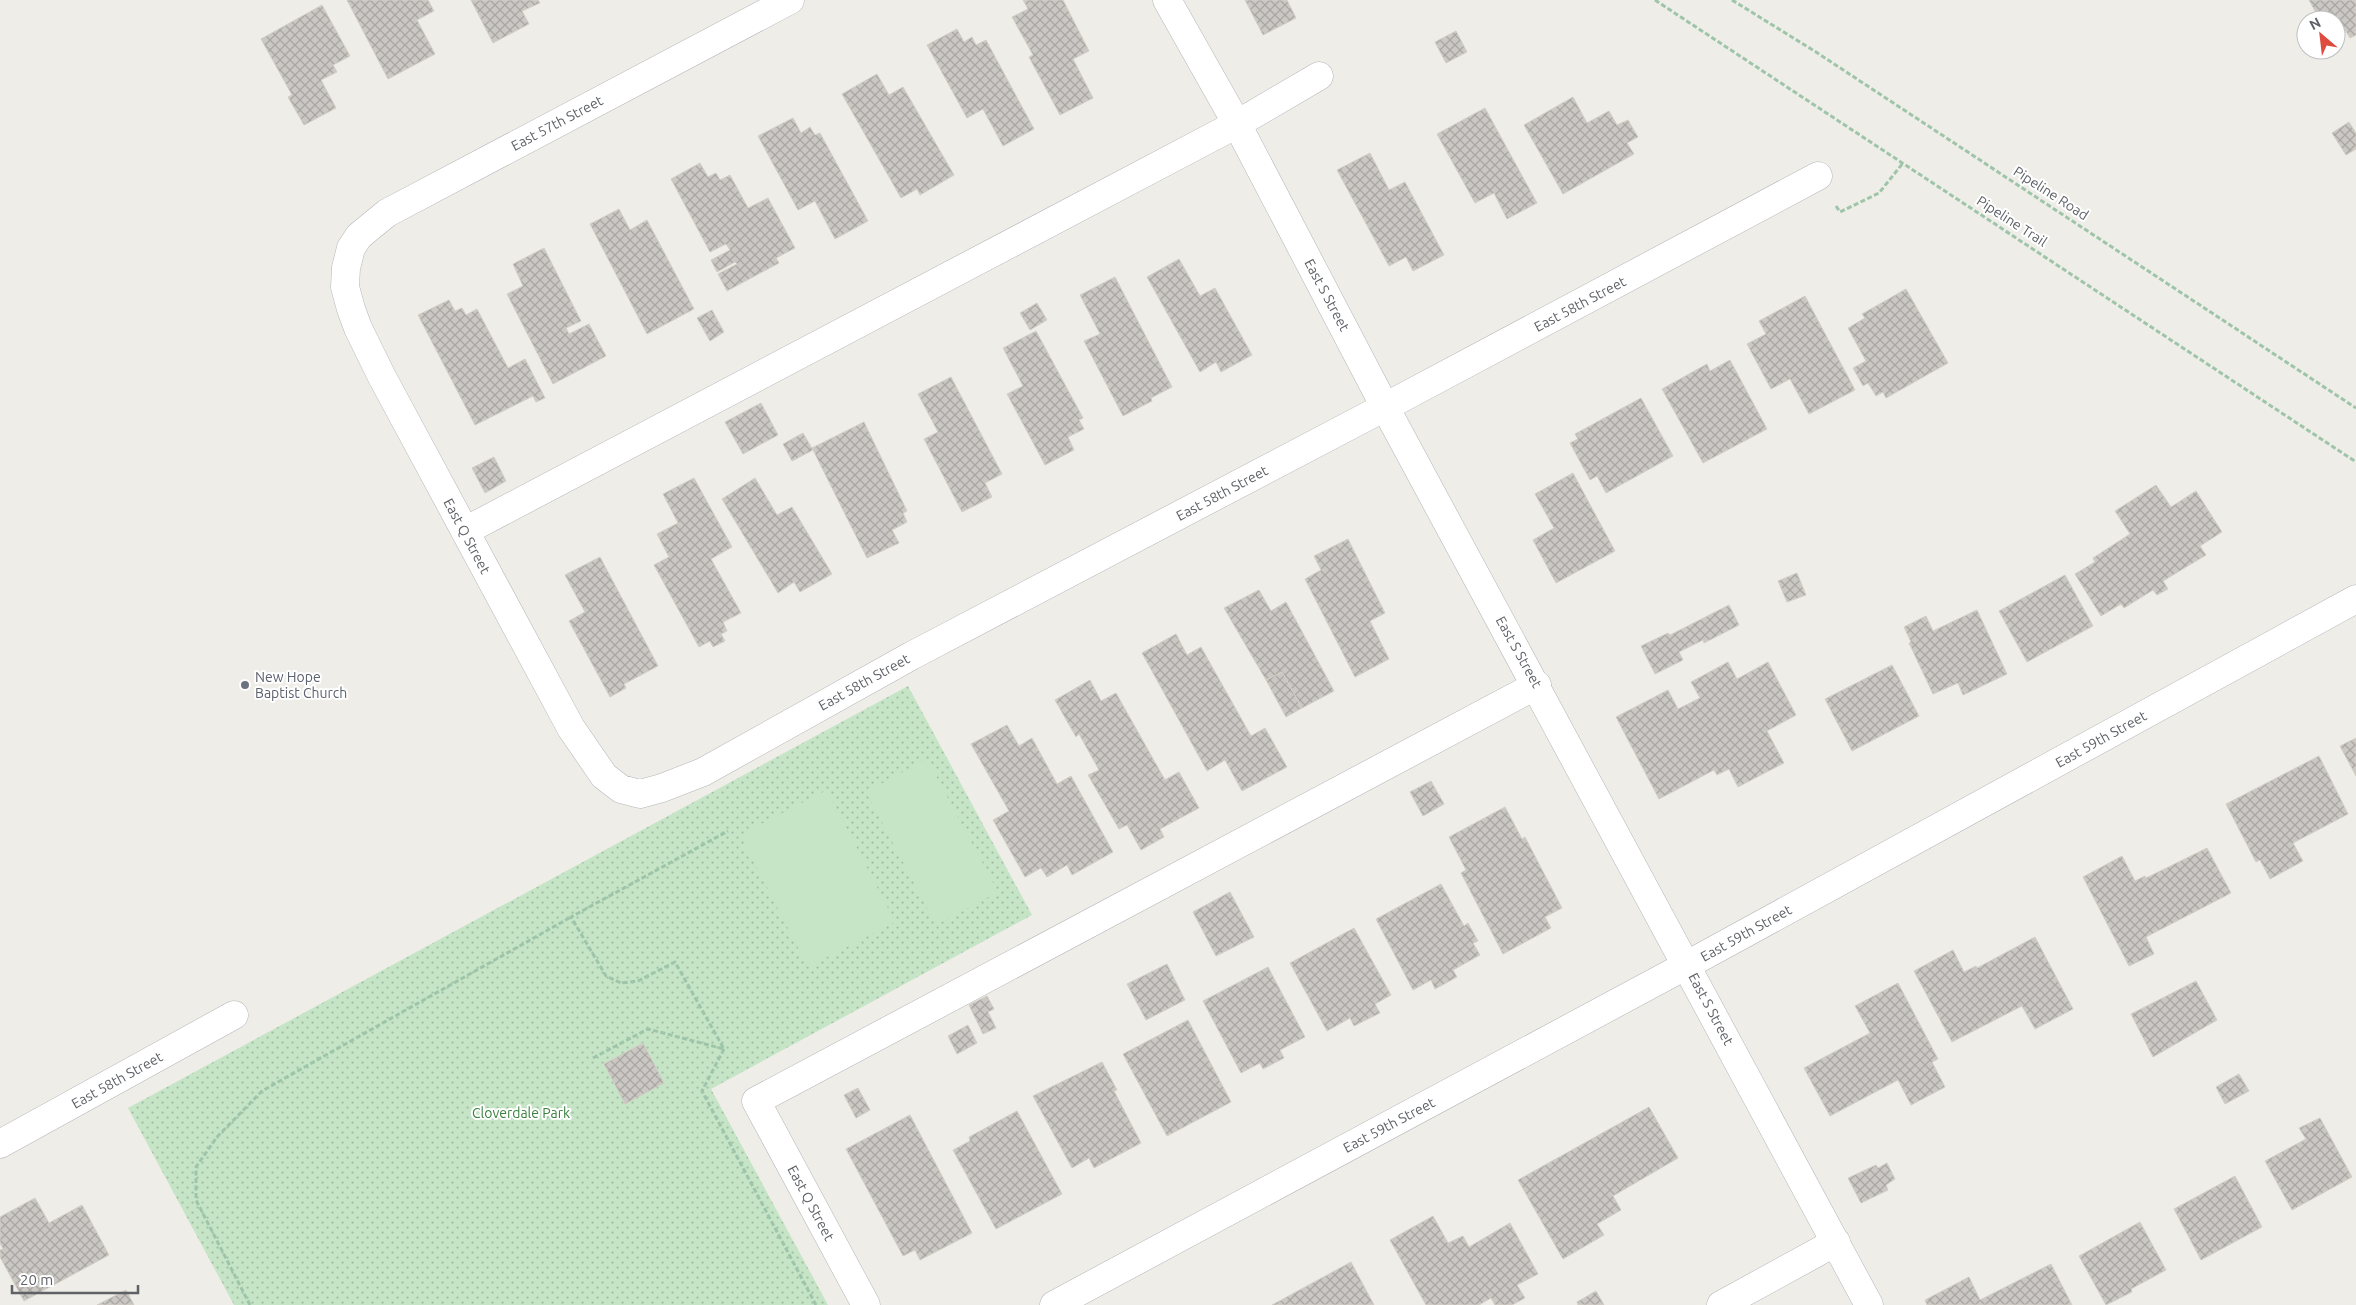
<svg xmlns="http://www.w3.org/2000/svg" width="2356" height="1305" viewBox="0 0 2356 1305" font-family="Ubuntu,sans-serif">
  <defs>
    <pattern id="green-dots" width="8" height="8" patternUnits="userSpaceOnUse" patternTransform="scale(1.25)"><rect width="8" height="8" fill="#c5e5c6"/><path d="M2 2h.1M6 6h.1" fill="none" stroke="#a3bda5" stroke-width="1.8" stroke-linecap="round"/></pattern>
    <pattern id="building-cross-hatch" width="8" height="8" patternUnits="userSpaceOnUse" patternTransform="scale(1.25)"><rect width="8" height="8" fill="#cbc8c4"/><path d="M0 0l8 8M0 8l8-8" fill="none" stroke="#a8a6a3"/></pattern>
  </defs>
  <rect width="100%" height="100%" fill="#efede7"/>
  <polygon fill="url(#green-dots)" points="908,686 1032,915 711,1089 828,1305 234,1305 128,1108"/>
  <g fill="#c5e5c6">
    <polygon points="927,759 998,892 936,925 866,792"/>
    <polygon points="827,790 895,922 808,967 740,835"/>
  </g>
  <g fill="url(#building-cross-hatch)" stroke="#d4cfc5">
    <polygon points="347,0 428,0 434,11 417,20 435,54 388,79"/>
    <polygon points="471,0 538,0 540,3 522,11 529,24 493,43"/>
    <polygon points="1023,0 1063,0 1089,51 1073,59 1093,98 1060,115 1029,57 1033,55 1012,17 1028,9"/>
    <polygon points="1245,0 1287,0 1296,18 1263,35"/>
    <polygon points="2309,0 2356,0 2356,35 2350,38 2337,16 2331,20 2320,20"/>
    <polygon points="322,5 350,56 333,65 337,72 321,80 336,108 304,125 288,97 292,95 261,39"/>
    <polygon points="957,29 964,42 972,37 976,45 986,40 1034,129 1003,146 983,109 967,118 927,45"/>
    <polygon points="1456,31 1467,52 1446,63 1435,42"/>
    <polygon points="877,74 889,95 903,87 954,175 920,195 917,189 901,198 842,94"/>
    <polygon points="1573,97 1587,123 1609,111 1617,125 1628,120 1638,137 1627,143 1634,154 1563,194 1524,125"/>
    <polygon points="1485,108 1537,203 1507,219 1494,193 1475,203 1437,134"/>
    <polygon points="793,118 801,133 810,127 815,135 820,133 868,221 835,239 815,201 798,210 758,136"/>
    <polygon points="2349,122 2356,133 2356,149 2346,155 2332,133"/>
    <polygon points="1370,153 1389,190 1405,182 1444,255 1413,271 1406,257 1389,266 1337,170"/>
    <polygon points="700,163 708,177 716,173 720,180 730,175 748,208 768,198 795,248 776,258 779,263 727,291 718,274 737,264 735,262 717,272 711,260 730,250 726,244 710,252 671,179"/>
    <polygon points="619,209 630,230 647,220 694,309 647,334 590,224"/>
    <polygon points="544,248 581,321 566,328 569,334 589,324 606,356 553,384 507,294 523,286 513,264"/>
    <polygon points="1179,259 1200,296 1215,288 1252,355 1221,372 1216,362 1200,372 1147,277"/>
    <polygon points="1115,277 1172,387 1151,398 1152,401 1123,416 1084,341 1100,334 1080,295"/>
    <polygon points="1906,289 1948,363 1886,398 1883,392 1876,396 1868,383 1863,386 1853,368 1866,361 1848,328 1865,318 1862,314"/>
    <polygon points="1805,296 1855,390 1809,414 1790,379 1771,389 1747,344 1766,334 1759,321"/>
    <polygon points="449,300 455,311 462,308 466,315 477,309 508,368 525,359 545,398 536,402 533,396 475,425 418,315"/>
    <polygon points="1037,303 1047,320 1030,330 1020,313"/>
    <polygon points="712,310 724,332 710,341 697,318"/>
    <polygon points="1036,331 1083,418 1079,420 1084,429 1068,437 1074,450 1045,465 1007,394 1023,386 1003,348"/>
    <polygon points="1730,360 1767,429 1703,463 1662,389 1707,364 1710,371"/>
    <polygon points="951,377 1002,474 985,483 992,497 962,512 924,439 938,432 918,394"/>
    <polygon points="1641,398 1673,456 1606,493 1597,476 1590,480 1570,443 1578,439 1575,434"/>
    <polygon points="761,403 778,435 743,454 725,422"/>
    <polygon points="864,422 907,511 903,513 907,522 892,530 899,543 867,558 812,448"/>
    <polygon points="803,433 813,450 792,461 783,444"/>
    <polygon points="494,457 506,481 485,493 472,468"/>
    <polygon points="1573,473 1615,551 1556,583 1533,540 1554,528 1535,494"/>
    <polygon points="694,478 732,547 711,559 741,613 723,622 727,631 721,634 725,641 713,647 710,641 699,647 654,565 669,557 657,534 678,523 663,494"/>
    <polygon points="755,478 777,515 792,507 832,574 800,592 794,582 778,593 722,499"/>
    <polygon points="2156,485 2171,507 2196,491 2222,532 2200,546 2206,555 2163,581 2168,589 2157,595 2153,590 2124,608 2121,604 2101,616 2075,574 2095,562 2093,558 2130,534 2115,511"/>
    <polygon points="1348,539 1385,613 1370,621 1389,659 1355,677 1305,579 1321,570 1314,556"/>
    <polygon points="600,557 658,666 624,684 626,688 610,697 569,621 585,612 565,575"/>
    <polygon points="1797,573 1806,595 1787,602 1778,581"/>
    <polygon points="2065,575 2093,626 2027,662 1999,611"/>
    <polygon points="1259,590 1271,611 1286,602 1334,691 1302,708 1282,672 1266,680 1224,608"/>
    <polygon points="1729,605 1739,625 1704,643 1703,640 1679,652 1683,660 1655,674 1641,646 1668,633 1670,635"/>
    <polygon points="1977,610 2007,674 1963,695 1958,683 1933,694 1909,643 1911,642 1904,627 1926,616 1933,631"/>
    <polygon points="1176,634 1187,655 1201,647 1251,736 1265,728 1287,767 1242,791 1225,760 1207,771 1142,653"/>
    <polygon points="1728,662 1737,679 1768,662 1796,715 1767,731 1784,763 1738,787 1729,769 1717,775 1714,770 1659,799 1616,717 1668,690 1678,709 1700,698 1691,682"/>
    <polygon points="1892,665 1919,716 1852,751 1825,699"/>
    <polygon points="1282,672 1302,708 1286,717 1266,680"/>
    <polygon points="1090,680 1101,701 1116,693 1165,780 1179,772 1199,808 1160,829 1164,837 1141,850 1127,825 1119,829 1088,775 1099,770 1079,734 1076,737 1055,700"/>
    <polygon points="1007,725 1019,746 1032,738 1057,784 1071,776 1113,852 1072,875 1067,865 1047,877 1041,868 1025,877 993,820 1009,811 971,744"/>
    <polygon points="2356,738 2356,776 2340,746"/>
    <polygon points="2319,756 2348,814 2293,843 2303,861 2270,879 2260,860 2256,862 2226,804"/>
    <polygon points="1431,781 1444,804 1423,816 1410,792"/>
    <polygon points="1505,807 1522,839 1525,837 1562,908 1545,917 1551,928 1503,954 1461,873 1466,870 1449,837"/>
    <polygon points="2207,848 2231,893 2146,937 2154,954 2129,966 2083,877 2122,856 2135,881 2145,876 2146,878"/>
    <polygon points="1441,884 1464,926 1468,923 1478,941 1473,943 1480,955 1453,970 1457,977 1435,989 1431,980 1413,990 1376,919"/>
    <polygon points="1230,892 1254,937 1216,956 1193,912"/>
    <polygon points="1354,928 1391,995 1375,1004 1380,1013 1354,1026 1350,1018 1327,1031 1290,963"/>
    <polygon points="2035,937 2073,1009 2035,1029 2022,1006 1952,1042 1914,971 1953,950 1964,972 1976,966 1977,968"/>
    <polygon points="1167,964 1185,1000 1146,1020 1127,984"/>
    <polygon points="1268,967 1305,1037 1280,1050 1284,1058 1263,1069 1260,1063 1241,1073 1203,1001"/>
    <polygon points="2196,981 2217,1020 2153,1057 2131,1014"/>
    <polygon points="1898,983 1938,1059 1932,1062 1945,1087 1911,1105 1898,1080 1830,1116 1804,1068 1870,1033 1855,1006"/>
    <polygon points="987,996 994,1009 988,1012 996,1028 983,1034 969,1005"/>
    <polygon points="1188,1020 1231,1102 1167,1136 1123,1054"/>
    <polygon points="968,1025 977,1043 957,1054 948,1036"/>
    <polygon points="643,1043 664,1083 625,1104 604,1064"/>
    <polygon points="1102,1062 1117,1090 1114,1091 1141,1143 1094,1168 1089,1158 1072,1168 1033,1096"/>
    <polygon points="2239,1074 2249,1091 2225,1104 2216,1087"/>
    <polygon points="858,1088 870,1110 856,1118 844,1095"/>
    <polygon points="1649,1107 1678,1158 1613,1196 1621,1210 1597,1224 1604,1235 1563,1259 1518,1180"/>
    <polygon points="1017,1111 1062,1194 996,1229 953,1150 970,1141 969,1137"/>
    <polygon points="910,1115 972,1233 920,1260 915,1250 903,1256 846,1149"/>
    <polygon points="2320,1118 2352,1177 2292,1210 2265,1161 2306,1139 2299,1128"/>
    <polygon points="1887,1163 1895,1179 1886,1185 1888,1190 1861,1203 1848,1178 1876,1165 1878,1168"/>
    <polygon points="2235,1176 2262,1227 2201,1260 2174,1209"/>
    <polygon points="35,1198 49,1223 82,1205 109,1255 24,1301 0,1257 0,1250 3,1249 0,1243 0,1217"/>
    <polygon points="1433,1216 1448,1243 1463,1236 1469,1247 1510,1223 1538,1274 1517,1285 1525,1298 1512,1305 1495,1305 1491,1298 1479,1305 1426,1305 1390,1240"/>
    <polygon points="2140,1222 2166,1270 2131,1289 2132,1292 2106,1305 2079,1256"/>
    <polygon points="1351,1262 1374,1305 1272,1305"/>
    <polygon points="2051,1264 2072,1305 1927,1305 1925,1300 1969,1277 1980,1300"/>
    <polygon points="126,1290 134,1305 97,1305"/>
    <polygon points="1596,1291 1604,1305 1578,1305 1577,1302"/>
  </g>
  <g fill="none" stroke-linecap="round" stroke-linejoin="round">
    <g stroke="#b4b6ba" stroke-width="29">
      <g id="minor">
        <polyline points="790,0 387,213 359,236 351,248 346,268 345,287 351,309 358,328 381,375 571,728 604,776 621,789 640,794 662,788 703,772 911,656 1385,407 1818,176"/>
        <polyline points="1167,0 1237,124 1385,407 1869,1305"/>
        <polyline points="465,531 1237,124 1319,76"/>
        <polyline points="0,1144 234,1015"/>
        <polyline points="866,1305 756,1101 1537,685"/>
        <polyline points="1054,1305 1687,965 2356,599"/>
        <polyline points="1721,1305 1836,1242"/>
      </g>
    </g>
    <g stroke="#9ec5aa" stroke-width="3" stroke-dasharray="5 2.5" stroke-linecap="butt">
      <polyline points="1655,0 2356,462"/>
      <polyline points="1732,0 1816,52 2356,408"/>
      <polyline points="1836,206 1840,212 1879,193 1903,163"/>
      <polyline points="724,1049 702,1091 816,1305"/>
      <polyline points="593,1058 648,1029 724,1049 675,962 638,981 621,983 606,976 571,917 728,831"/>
      <polyline points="250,1305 196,1200 196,1167 217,1137 262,1091 571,917"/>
    </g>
    <use href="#minor" stroke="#fff" stroke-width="28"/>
  </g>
  <circle fill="#6b7280" stroke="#fff" stroke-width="2" cx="245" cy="685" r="5"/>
  <g text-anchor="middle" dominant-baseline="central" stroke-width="4" stroke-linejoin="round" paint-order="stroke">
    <g font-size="14" fill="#5e6166" stroke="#fff">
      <text transform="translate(557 123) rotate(-28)">East 57th Street</text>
      <text transform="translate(2051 193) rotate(33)">Pipeline Road</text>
      <text transform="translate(2012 221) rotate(33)">Pipeline Trail</text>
      <text transform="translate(1327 295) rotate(62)">East S Street</text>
      <text transform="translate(1580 304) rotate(-28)">East 58th Street</text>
      <text transform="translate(1222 493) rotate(-28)">East 58th Street</text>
      <text transform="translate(467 536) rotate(62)">East Q Street</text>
      <text transform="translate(1519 652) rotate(61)">East S Street</text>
      <text transform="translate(864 682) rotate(-29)">East 58th Street</text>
      <text transform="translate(2101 739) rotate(-29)">East 59th Street</text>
      <text transform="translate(1746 933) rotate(-29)">East 59th Street</text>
      <text transform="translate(1711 1009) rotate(62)">East S Street</text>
      <text transform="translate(117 1080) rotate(-29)">East 58th Street</text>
      <text transform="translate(1389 1125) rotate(-28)">East 59th Street</text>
      <text transform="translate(811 1203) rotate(62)">East Q Street</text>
    </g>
    <g font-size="14" fill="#5b616d" stroke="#fff" text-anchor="start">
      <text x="255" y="677">New Hope<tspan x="255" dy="16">Baptist Church</tspan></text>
    </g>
    <g font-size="14" fill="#3b803f" stroke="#fff">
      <text x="521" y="1113">Cloverdale Park</text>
    </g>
  </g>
  <g transform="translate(2321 35) rotate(332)"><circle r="24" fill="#ffffff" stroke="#bfc0c2"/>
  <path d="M0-4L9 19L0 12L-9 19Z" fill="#dd4c3f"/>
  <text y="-8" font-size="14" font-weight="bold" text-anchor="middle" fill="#5e6166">N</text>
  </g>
  <path d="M12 1285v8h126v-8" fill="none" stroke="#5e6166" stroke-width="2.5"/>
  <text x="20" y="1285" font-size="15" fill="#5e6166" stroke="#ffffff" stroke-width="4" paint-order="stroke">20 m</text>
</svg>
